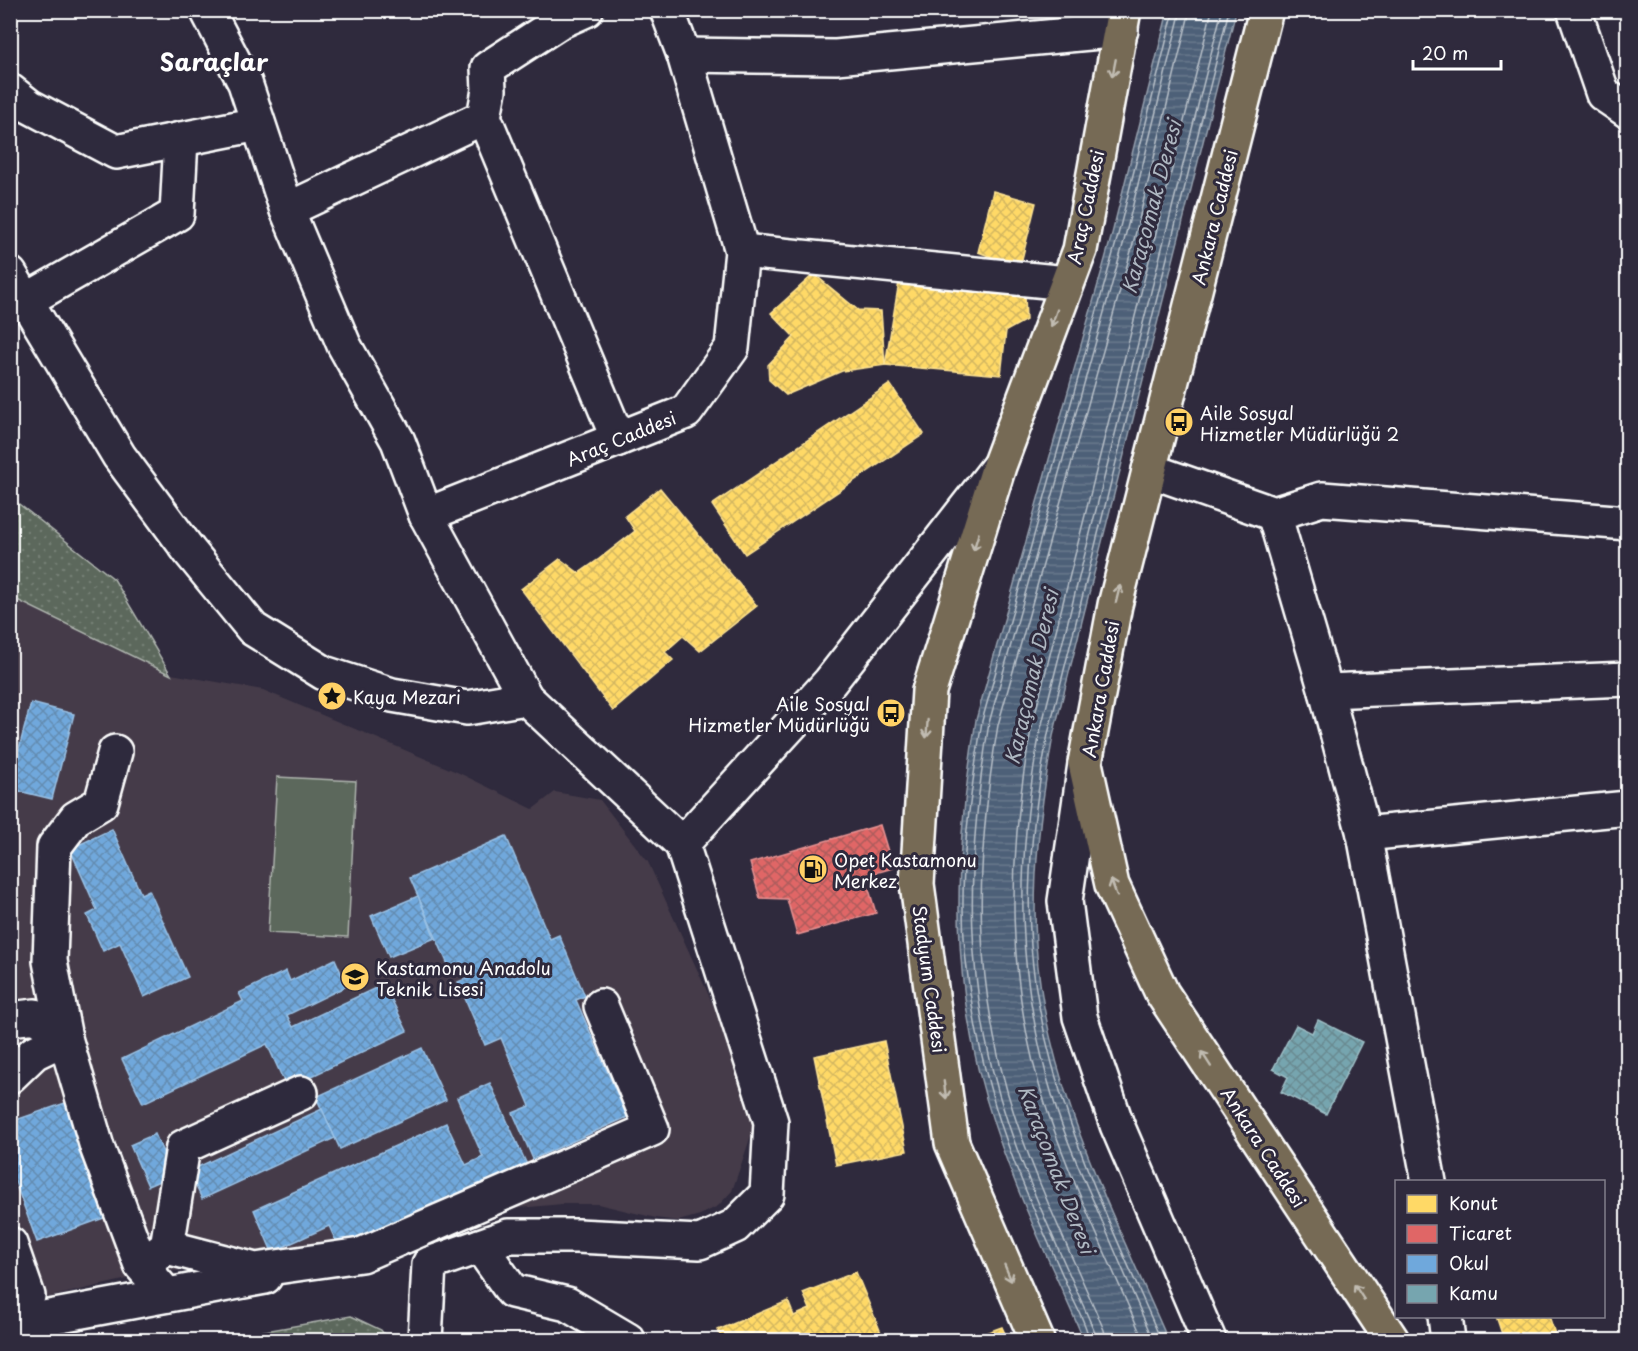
<svg xmlns="http://www.w3.org/2000/svg" width="1638" height="1351" viewBox="0 0 1638 1351" font-family="'Playpen Sans',sans-serif">
  <defs>
    <pattern id="grass-dots" width="8" height="8" patternUnits="userSpaceOnUse" patternTransform="scale(1.5)"><rect width="8" height="8" fill="#5c685c"/><path d="M2 2h.1M6 6h.1" fill="none" stroke="#747f74" stroke-width="1.8" stroke-linecap="round"/></pattern>
    <pattern id="water-rules" width="6" height="5" patternUnits="userSpaceOnUse" patternTransform="scale(1.5)"><rect width="6" height="5" fill="#4e6178"/><path d="M0 2.5h6" fill="none" stroke="#69798c"/></pattern>
    <pattern id="homes-cross-hatch" width="8" height="8" patternUnits="userSpaceOnUse" patternTransform="scale(1.5)"><rect width="8" height="8" fill="#ffd966"/><path d="M0 0l8 8M0 8l8-8" fill="none" stroke="#d2b660"/></pattern>
    <pattern id="shops-cross-hatch" width="8" height="8" patternUnits="userSpaceOnUse" patternTransform="scale(1.5)"><rect width="8" height="8" fill="#e06666"/><path d="M0 0l8 8M0 8l8-8" fill="none" stroke="#ac5d5d"/></pattern>
    <pattern id="schools-cross-hatch" width="8" height="8" patternUnits="userSpaceOnUse" patternTransform="scale(1.5)"><rect width="8" height="8" fill="#6fa8dc"/><path d="M0 0l8 8M0 8l8-8" fill="none" stroke="#648cb1"/></pattern>
    <pattern id="public-cross-hatch" width="8" height="8" patternUnits="userSpaceOnUse" patternTransform="scale(1.5)"><rect width="8" height="8" fill="#76a5af"/><path d="M0 0l8 8M0 8l8-8" fill="none" stroke="#698a91"/></pattern>
  </defs>
  <rect width="100%" height="100%" fill="#2f2a3d"/>
  <filter id="ink" filterUnits="userSpaceOnUse"><feTurbulence type="fractalNoise" baseFrequency=".0167" numOctaves="2"/><feDisplacementMap in="SourceGraphic" scale="12" xChannelSelector="R" yChannelSelector="G"/><feConvolveMatrix kernelMatrix="1 2 1 2 8 2 1 2 1" color-interpolation-filters="sRGB"/></filter>
  <g filter="url(#ink)">
    <polygon fill="#453b49" points="10,597 171,674 263,690 459,773 533,809 555,792 600,800 648,862 753,1092 755,1124 732,1191 718,1206 700,1215 678,1221 656,1218 598,1204 562,1204 509,1209 463,1226 431,1241 149,1274 11,1306"/>
    <g fill="url(#grass-dots)" stroke="#aeb4ae" stroke-width="1.5">
      <polygon points="10,497 114,579 171,675 11,597"/>
      <polygon points="351,1316 381,1330 388,1340 214,1340"/>
    </g>
    <polygon fill="#5c685c" stroke="#aeb4ae" stroke-width="1.5" points="277,777 356,781 348,937 268,933"/>
    <path fill="url(#water-rules)" stroke="#95a0ae" stroke-width="1.5" d="M 1168,11 L 1236,11 L 1053,736 C 1041,804 1032,874 1036,944 C 1045,1085 1113,1213 1168,1340 L 1084,1340 C 1054,1270 1019,1200 995,1127 C 948,988 953,862 976,720 L 1111,238 Z"/>
    <g fill="url(#homes-cross-hatch)" stroke="#ffe494" stroke-width="1.5">
      <polygon points="993,191 1036,203 1020,267 978,252"/>
      <polygon points="814,274 858,310 881,311 885,365 842,371 786,395 769,380 768,365 794,337 771,313"/>
      <polygon points="899,282 1025,294 1026,320 1006,331 1001,375 885,365"/>
      <polygon points="890,384 924,434 745,554 712,505"/>
      <polygon points="660,488 757,606 700,651 683,636 665,652 673,660 613,711 521,589 560,559 579,573 599,559 635,531 625,516"/>
      <polygon points="884,1041 907,1151 836,1165 814,1056"/>
      <polygon points="856,1272 884,1340 722,1340 718,1330 788,1301 794,1316 810,1309 803,1293"/>
      <polygon points="1496,1316 1549,1316 1557,1340 1504,1340"/>
      <polygon points="1002,1327 1008,1340 966,1340"/>
    </g>
    <polygon fill="url(#shops-cross-hatch)" stroke="#e99494" stroke-width="1.5" points="880,825 893,868 865,876 876,913 797,935 787,899 760,898 750,863"/>
    <g fill="url(#schools-cross-hatch)" stroke="#9ac2e6" stroke-width="1.5">
      <polygon points="31,703 74,714 52,799 10,789 10,782"/>
      <polygon points="112,829 141,894 149,890 188,977 144,997 120,943 103,951 87,915 97,910 70,849"/>
      <polygon points="506,836 550,939 559,935 585,996 576,1000 627,1117 533,1159 513,1113 530,1106 501,1038 485,1045 458,982 468,978 461,962 449,967 410,878"/>
      <polygon points="418,896 435,938 389,957 371,916"/>
      <polygon points="335,959 347,986 287,1015 293,1027 384,984 407,1031 287,1088 267,1044 143,1103 122,1059 243,1001 239,993 286,971 290,981"/>
      <polygon points="422,1048 446,1100 340,1149 316,1097"/>
      <polygon points="490,1083 527,1165 340,1250 329,1226 272,1252 254,1210 446,1123 466,1165 483,1157 457,1098"/>
      <polygon points="71,1101 112,1215 37,1242 10,1168 10,1122"/>
      <polygon points="322,1109 335,1138 202,1199 189,1171"/>
      <polygon points="155,1134 173,1175 148,1186 130,1145"/>
    </g>
    <polygon fill="url(#public-cross-hatch)" stroke="#9fc0c7" stroke-width="1.5" points="1318,1020 1362,1042 1326,1114 1281,1092 1288,1077 1273,1069 1296,1025 1312,1033"/>
    <g fill="none" stroke-linecap="round" stroke-linejoin="round">
      <g stroke="#b8c0c9" stroke-width="1.5">
        <path d="M 1089,1340 C 1087,1324 1075,1305 1069,1290 C 1051,1248 1032,1207 1015,1164 C 989,1096 972,1025 965,952 C 958,875 970,797 982,721 L 1117,239 L 1174,10"/>
        <path d="M 1097,1340 L 1095,1333 C 1066,1264 1032,1195 1008,1123 C 962,987 966,862 989,723 L 1124,241 L 1181,10"/>
        <path d="M 1106,1340 L 1104,1330 C 1074,1260 1040,1191 1016,1120 C 971,985 975,862 998,725 L 1133,244 L 1190,10"/>
        <path d="M 1143,1340 C 1111,1264 1074,1189 1047,1110 C 1005,985 1007,858 1031,730 L 1212,10"/>
        <path d="M 1153,1340 C 1134,1296 1115,1251 1096,1207 C 1081,1173 1066,1140 1055,1105 C 1015,976 1015,864 1040,732 L 1222,10"/>
        <path d="M 1161,1340 C 1106,1213 1042,1087 1031,946 C 1025,875 1035,804 1048,734 L 1229,10"/>
      </g>
      <g stroke="#fff" stroke-width="38">
        <g id="minor">
          <polyline points="207,10 245,83 287,210 344,345 398,441 426,515 526,698 682,844"/>
          <polyline points="1574,10 1603,94 1628,111"/>
          <polyline points="684,55 836,57 1121,30"/>
          <polyline points="10,91 29,106 116,152 258,124"/>
          <polyline points="484,117 618,439"/>
          <polyline points="287,210 484,117 489,90 488,68 559,22 586,10"/>
          <polyline points="742,251 1067,283"/>
          <polyline points="10,274 119,456 190,552 253,629 324,673 392,695 467,708 526,698"/>
          <polyline points="27,300 177,214 181,139"/>
          <polyline points="1149,470 1274,514"/>
          <polyline points="426,515 686,412 732,348 742,251 684,55 667,10"/>
          <polyline points="1628,523 1322,499 1274,514 1326,691 1628,679"/>
          <polyline points="1326,691 1364,834"/>
          <polyline points="115,752 101,803 76,818 54,847 50,961 65,1038 97,1147 141,1265 167,1295"/>
          <polyline points="1085,764 1065,901 1080,1017 1117,1125 1209,1340"/>
          <polyline points="10,1019 35,1016 65,1038 34,1053 10,1076"/>
          <polyline points="1429,1182 1364,834 1628,808"/>
          <polyline points="10,1244 28,1296 10,1300"/>
          <polyline points="480,1246 512,1291 567,1304 628,1340"/>
          <polyline points="167,1247 255,1270 361,1255 652,1129 601,1006"/>
          <polyline points="150,1259 167,1247 183,1147 301,1093"/>
          <polyline points="1445,1316 1448,1340"/>
          <polyline points="10,1322 28,1321 265,1277"/>
          <polyline points="425,1340 429,1264 508,1236 577,1236 700,1242 735,1226 767,1194 771,1122 682,844 830,682 998,467"/>
        </g>
      </g>
      <g stroke="#fff" stroke-width="38">
        <g id="major">
          <polyline points="1266,10 1115,605 1085,763 1112,885 1162,993 1392,1340"/>
          <polyline points="1037,1340 952,1143 917,884 929,691 999,466 1080,250 1124,10"/>
        </g>
      </g>
      <use href="#minor" stroke="#2f2a3d" stroke-width="33"/>
      <use href="#major" stroke="#766a55" stroke-width="33"/>
    </g>
    <defs><path id="oneway-shaft" d="M-6 0H5M1.5-3L5.5 0L1.5 3" fill="none" stroke-width="1.6" stroke-linecap="round" stroke-linejoin="round" transform="scale(1.5)"/></defs>
    <g stroke="#c1bcb2">
      <use href="#oneway-shaft" transform="translate(1114 68) rotate(101)"/>
      <use href="#oneway-shaft" transform="translate(1054 318) rotate(110)"/>
      <use href="#oneway-shaft" transform="translate(976 542) rotate(107)"/>
      <use href="#oneway-shaft" transform="translate(1118 594) rotate(-76)"/>
      <use href="#oneway-shaft" transform="translate(927 729) rotate(94)"/>
      <use href="#oneway-shaft" transform="translate(1114 888) rotate(-110)"/>
      <use href="#oneway-shaft" transform="translate(1206 1059) rotate(-123)"/>
      <use href="#oneway-shaft" transform="translate(945 1090) rotate(82)"/>
      <use href="#oneway-shaft" transform="translate(1008 1273) rotate(67)"/>
      <use href="#oneway-shaft" transform="translate(1359 1292) rotate(-123)"/>
    </g>
  </g>
  <defs>
    <g id="bus-disc" transform="scale(1.5)"><circle r="9.5" fill="#ffd166" stroke="#2f2a3d"/><path d="M-5-6H5V4H4V6H2V4H-2V6H-4V4H-5ZM-3.5-4V0h7V-4ZM-3.5 1.2v1.5H-2V1.2ZM2 1.2v1.5H3.5V1.2Z" fill="#111"/></g>
    <g id="sight-disc" transform="scale(1.5)"><circle r="9.5" fill="#ffd166" stroke="#2f2a3d"/><path d="M0-6L1.8-2.2L6-1.7L2.9 1.2L3.7 5.4L0 3.3L-3.7 5.4L-2.9 1.2L-6-1.7L-1.8-2.2Z" fill="#111"/></g>
    <g id="fuel-disc" transform="scale(1.5)"><circle r="9.5" fill="#ffd166" stroke="#2f2a3d"/><path d="M-5.5-6h7V0h2V4h1.3V-2.5L3-4.5l.8-.8L6-3V5H2.5V1h-1V6h-7ZM-4.2-4.7v3.2H.2V-4.7Z" fill="#111"/></g>
    <g id="school-disc" transform="scale(1.5)"><circle r="9.5" fill="#ffd166" stroke="#2f2a3d"/><path d="M0-5L7-2L0 1L-7-2ZM-4 1L0 2.5L4 1V4Q0 6-4 4Z" fill="#111"/></g>
  </defs>
  <g fill-rule="evenodd">
    <use href="#bus-disc" x="1179" y="422"/>
    <use href="#sight-disc" x="332" y="696"/>
    <use href="#bus-disc" x="891" y="713"/>
    <use href="#fuel-disc" x="813" y="869"/>
    <use href="#school-disc" x="355" y="977"/>
  </g>
  <g text-anchor="middle" dominant-baseline="central" stroke-width="6" stroke-linejoin="round" paint-order="stroke">
    <g font-size="18" fill="#fff" stroke="#2f2a3d">
      <text transform="translate(1085 207) rotate(-78)">Araç Caddesi</text>
      <text transform="translate(1214 217) rotate(-76)">Ankara Caddesi</text>
      <text transform="translate(621 438) rotate(-22)">Araç Caddesi</text>
      <text transform="translate(1100 689) rotate(-80)">Ankara Caddesi</text>
      <text transform="translate(930 979) rotate(82)">Stadyum Caddesi</text>
      <text transform="translate(1264 1147) rotate(57)">Ankara Caddesi</text>
    </g>
    <g font-size="18" fill="#fff" stroke="#2f2a3d" text-anchor="start">
      <text x="1200" y="412">Aile Sosyal<tspan x="1200" dy="21">Hizmetler Müdürlüğü 2</tspan></text>
      <text x="353" y="696">Kaya Mezari</text>
      <text x="870" y="703" text-anchor="end">Aile Sosyal<tspan x="870" dy="21">Hizmetler Müdürlüğü</tspan></text>
      <text x="834" y="859">Opet Kastamonu<tspan x="834" dy="21">Merkez</tspan></text>
      <text x="376" y="967">Kastamonu Anadolu<tspan x="376" dy="21">Teknik Lisesi</tspan></text>
    </g>
    <g font-size="20" font-style="italic" fill="#afb8c2" stroke="#2f2a3d">
      <text transform="translate(1151 207) rotate(-75)">Karaçomak Deresi</text>
      <text transform="translate(1031 677) rotate(-77)">Karaçomak Deresi</text>
      <text transform="translate(1057 1169) rotate(69)">Karaçomak Deresi</text>
    </g>
    <g font-size="24" font-weight="bold" fill="#fff" stroke="#2f2a3d">
      <text x="214" y="61">Saraçlar</text>
    </g>
  </g>
  <rect width="1638" height="1351" fill="none" stroke="#2f2a3d" stroke-width="36"/>
  <rect x="18" y="18" width="1602" height="1315" fill="none" stroke="#fff" stroke-width="2" filter="url(#ink)"/>
  <rect x="1395" y="1180" width="210" height="138" fill="#2f2a3d" stroke="#827f8b" stroke-width="1.5"/>
  <rect x="1407" y="1195" width="30" height="18" fill="#ffd966" stroke="#827f8b" stroke-width="1.5"/>
  <text x="1449" y="1210" font-size="18" fill="#ffffff">Konut</text>
  <rect x="1407" y="1225" width="30" height="18" fill="#e06666" stroke="#827f8b" stroke-width="1.5"/>
  <text x="1449" y="1240" font-size="18" fill="#ffffff">Ticaret</text>
  <rect x="1407" y="1255" width="30" height="18" fill="#6fa8dc" stroke="#827f8b" stroke-width="1.5"/>
  <text x="1449" y="1270" font-size="18" fill="#ffffff">Okul</text>
  <rect x="1407" y="1285" width="30" height="18" fill="#76a5af" stroke="#827f8b" stroke-width="1.5"/>
  <text x="1449" y="1300" font-size="18" fill="#ffffff">Kamu</text>
  <path d="M1413 60v9h88v-9" fill="none" stroke="#ffffff" stroke-width="3"/>
  <text x="1422" y="60" font-size="18" fill="#ffffff" stroke="#2f2a3d" stroke-width="4.5" paint-order="stroke">20 m</text>
</svg>
